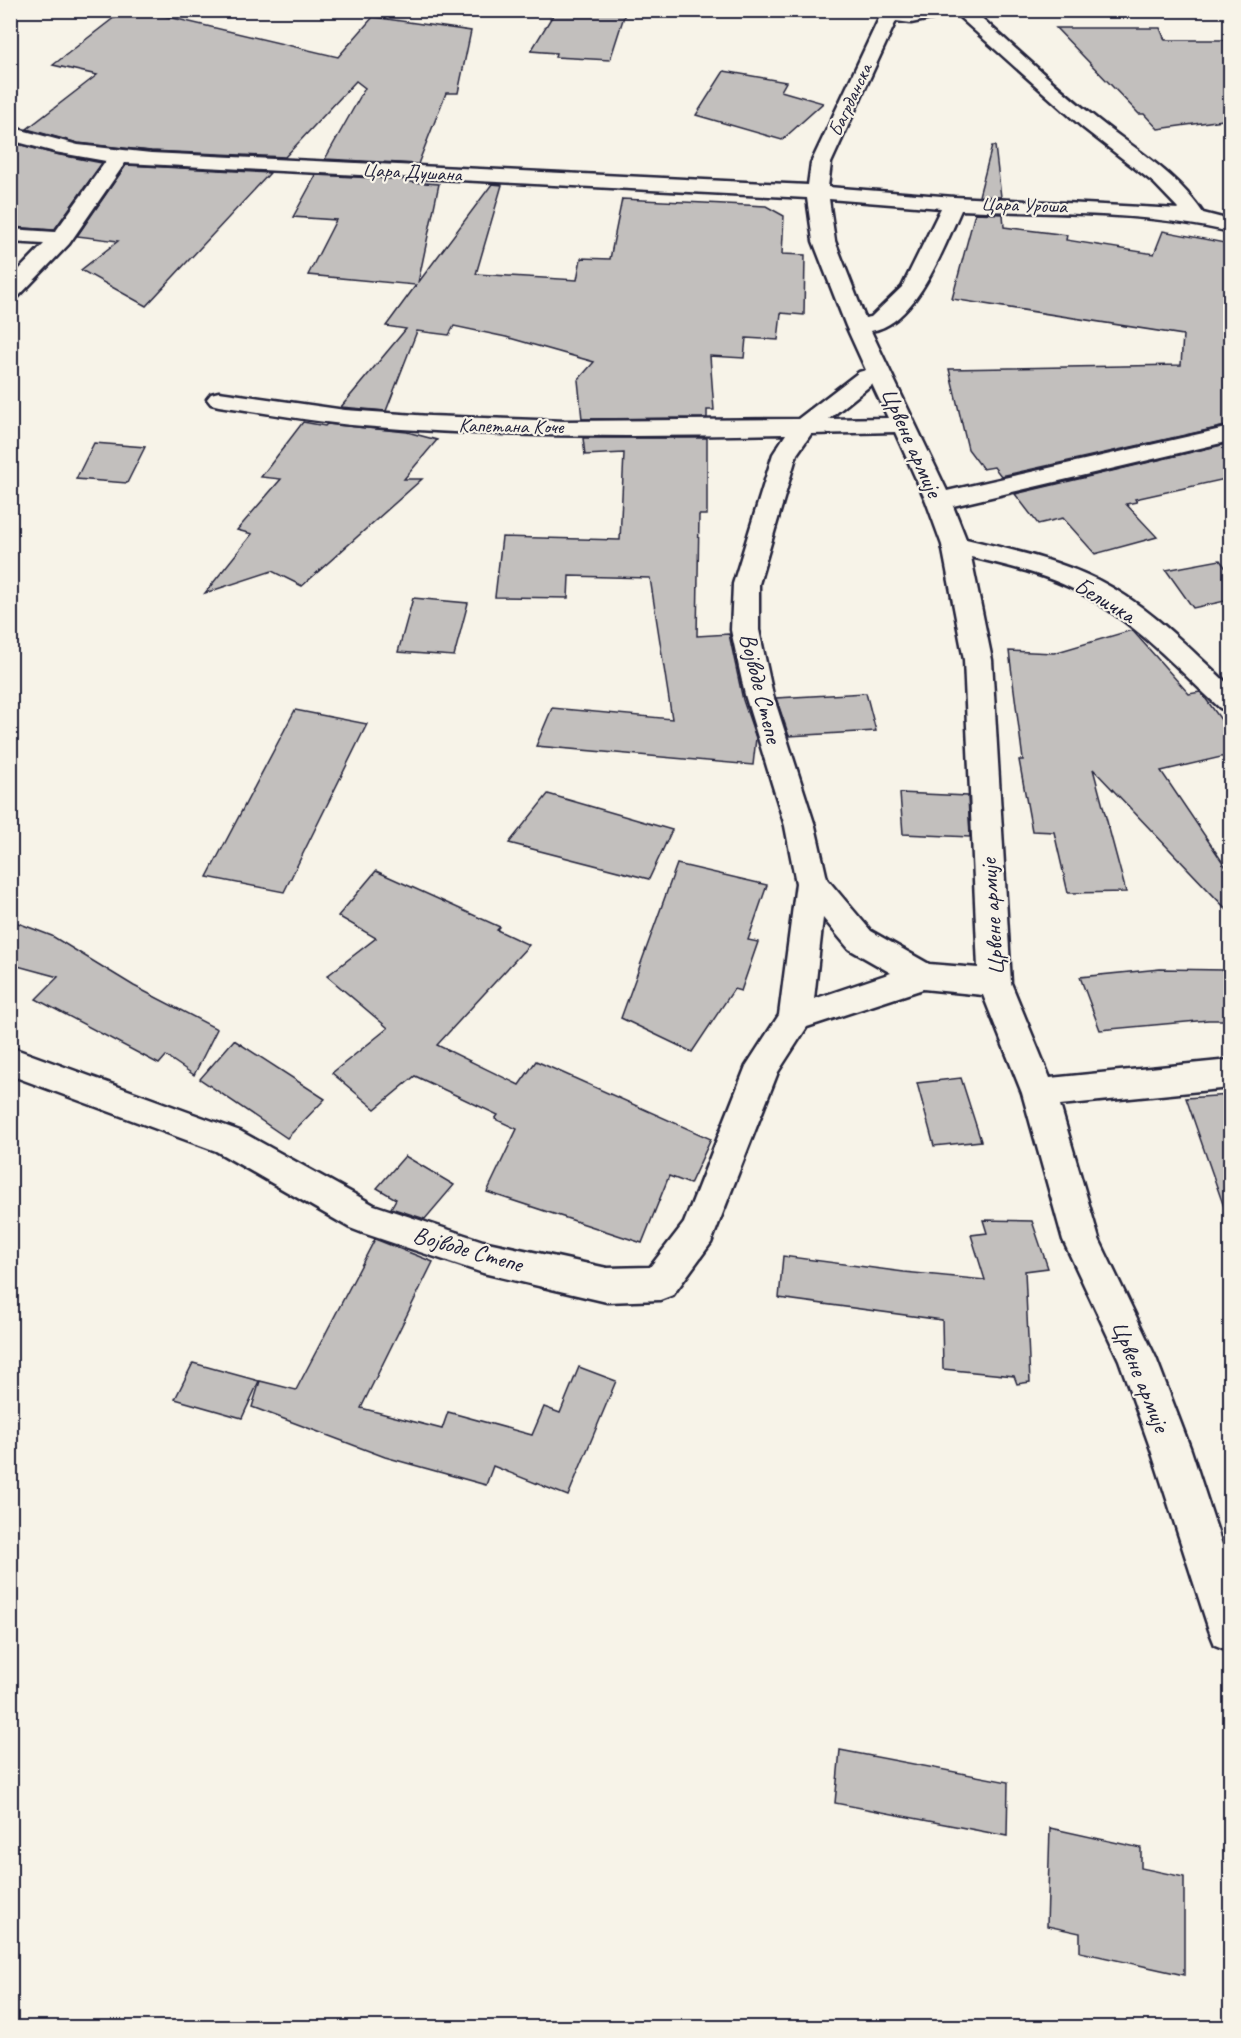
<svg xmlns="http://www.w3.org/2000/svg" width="1241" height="2038" viewBox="0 0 1241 2038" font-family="Caveat,sans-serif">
  <rect width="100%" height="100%" fill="#f7f3e8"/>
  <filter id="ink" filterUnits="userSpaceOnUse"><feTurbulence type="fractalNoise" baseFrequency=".0167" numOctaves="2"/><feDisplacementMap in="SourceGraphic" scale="12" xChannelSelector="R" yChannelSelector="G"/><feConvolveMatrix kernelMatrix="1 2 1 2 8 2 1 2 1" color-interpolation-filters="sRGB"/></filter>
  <g filter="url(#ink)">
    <g fill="#c2bfbd" stroke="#22223b" stroke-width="1.5">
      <polygon points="124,10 139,10 338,57 373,17 471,31 458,93 446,93 418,164 325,159 365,88 356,81 285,157 151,151 78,143 27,129 97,75 53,65"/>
      <polygon points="556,10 626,10 610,60 555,57 556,53 531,51"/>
      <polygon points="1056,28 1160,28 1165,40 1230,40 1230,119 1158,129 1144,114 1139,114"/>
      <polygon points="724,71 786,82 781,91 823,103 782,140 696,115"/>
      <polygon points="10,142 55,154 102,163 54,230 10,227"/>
      <polygon points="992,146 995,146 1001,197 979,196"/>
      <polygon points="126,165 270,173 146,306 81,270 118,241 77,236"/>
      <polygon points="316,175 412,180 411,182 439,184 418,283 492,184 502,185 476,274 577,280 581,258 610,259 622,199 766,206 784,216 782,254 805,255 804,315 781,313 778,340 746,338 744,358 710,356 714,410 707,410 707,418 582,419 578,380 594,362 506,337 454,326 449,335 417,331 386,411 341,407 406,329 386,326 416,285 308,275 336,220 293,217"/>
      <polygon points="975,213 1003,214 1004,227 1067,235 1066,240 1154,254 1163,231 1230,244 1230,425 1001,476 994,467 983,469 968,449 949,369 1181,365 1183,335 952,299"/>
      <polygon points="303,422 325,426 327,424 407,432 437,440 404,479 422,479 302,586 272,571 205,593 252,534 237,530 281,479 261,477"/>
      <polygon points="583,438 707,438 707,515 699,515 697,636 729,634 743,700 756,738 753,765 536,746 552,708 672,719 650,578 569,576 568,598 495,597 502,537 620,540 624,453 585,455"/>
      <polygon points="94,443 145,447 127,483 76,479"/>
      <polygon points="1230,443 1230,478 1135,499 1137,502 1126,504 1157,537 1095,554 1063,518 1038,524 1015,494"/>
      <polygon points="1220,560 1230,574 1230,600 1193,608 1166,570"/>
      <polygon points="413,598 468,603 454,656 398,652"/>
      <polygon points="1132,630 1189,694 1200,692 1203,695 1230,732 1230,755 1161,771 1230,873 1230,913 1093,769 1126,892 1068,893 1054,832 1032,831 1019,760 1023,760 1009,651 1054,653"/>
      <polygon points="866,693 876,731 789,736 776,698"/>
      <polygon points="295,710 367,724 284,892 207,877"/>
      <polygon points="900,793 968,796 970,837 903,834"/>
      <polygon points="548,794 672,830 649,879 509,843"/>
      <polygon points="677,864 767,885 748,940 758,942 741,991 734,989 692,1052 621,1018"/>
      <polygon points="376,871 500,927 497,930 529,945 437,1045 519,1085 536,1061 711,1139 690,1184 669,1176 642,1243 487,1192 517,1129 495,1119 498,1115 415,1076 375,1109 332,1073 388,1028 327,976 376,938 338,916"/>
      <polygon points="10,920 52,936 134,986 217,1029 194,1075 166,1056 159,1064 36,999 58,977 10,964"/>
      <polygon points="1160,969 1225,970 1230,991 1230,1020 1208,1020 1100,1030 1080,977"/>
      <polygon points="234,1040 325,1099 287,1138 200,1079"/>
      <polygon points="961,1078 981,1141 934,1146 917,1083"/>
      <polygon points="1230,1095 1230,1206 1224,1207 1186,1098"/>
      <polygon points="405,1156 454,1185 425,1219 391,1208 396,1199 377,1188"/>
      <polygon points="983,1220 1032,1221 1048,1268 1025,1271 1030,1382 1017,1384 1014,1376 943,1369 942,1320 779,1298 783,1256 904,1272 985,1280 971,1235 987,1233"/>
      <polygon points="375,1239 433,1262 361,1408 442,1429 448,1412 532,1435 544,1407 560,1413 579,1367 616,1381 568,1496 493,1466 486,1485 385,1457 252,1407 260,1381 296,1390"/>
      <polygon points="193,1363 259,1381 242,1418 175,1399"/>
      <polygon points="840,1750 1008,1782 1007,1836 835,1803"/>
      <polygon points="1050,1828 1141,1848 1141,1868 1184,1877 1184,1975 1080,1952 1080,1933 1047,1926"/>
    </g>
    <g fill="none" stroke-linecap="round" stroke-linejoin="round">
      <g stroke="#22223b" stroke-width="5">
        <path id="minor" d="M 883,10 L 973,10 C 1014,47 1054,85 1097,119 C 1134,149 1176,172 1203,213 L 1230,220 L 1230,232 C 1143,211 1051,214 961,210 C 944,247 916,324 871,331 L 947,491 L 1230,427 L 1230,441 L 953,506 L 966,539 C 1011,550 1056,559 1098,580 C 1148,605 1189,648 1230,686 L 1230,711 L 1220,708 C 1176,667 1133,620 1079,592 C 1045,574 1008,566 971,557 L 992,660 L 1011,983 L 1050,1078 L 1230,1060 L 1230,1088 L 1060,1105 L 1099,1239 L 1156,1358 L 1191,1450 L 1230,1569 L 1230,1651 L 1215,1645 L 1209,1630 L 1151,1450 L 1119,1360 L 1063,1240 L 1022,1093 L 983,995 L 923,989 L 807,1027 L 778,1072 L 711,1243 L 673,1295 L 660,1300 L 607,1302 L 483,1273 L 363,1233 L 350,1228 L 216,1151 L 10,1075 L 10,1047 L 240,1131 L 374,1205 L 483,1241 L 607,1268 L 650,1267 L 684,1223 L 746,1066 L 779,1015 L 796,883 L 785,826 L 745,695 L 731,630 L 733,584 L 773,454 L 786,434 C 645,437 504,438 363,426 C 315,422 267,413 219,406 L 211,404 L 207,399 L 211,394 L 219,392 L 345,410 L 430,416 L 565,421 L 798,419 L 859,372 L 866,370 L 846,326 L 813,241 L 807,198 L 125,163 L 69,244 L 18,297 L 10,299 L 10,279 L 44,244 L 10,242 L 10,229 L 55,232 L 106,161 L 55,152 L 10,140 L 10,127 L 78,145 L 151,153 L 808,185 L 811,163 ZM 956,14 L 1082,127 L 1154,183 L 1179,209 L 954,197 L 828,187 L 831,163 L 896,21 L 911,23 ZM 829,199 L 941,208 L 902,287 L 871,317 L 865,318 L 835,241 ZM 872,384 L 888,418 L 829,419 ZM 895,432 L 926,501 L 942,545 L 964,660 L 978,968 L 929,964 L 871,931 L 827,879 L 815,826 L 773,695 L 759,630 L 759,584 L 797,454 L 811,434 ZM 823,918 L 849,949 L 891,973 L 814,999 Z"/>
      </g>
      <use href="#minor" fill="#f7f3e8" fill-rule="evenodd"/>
    </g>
  </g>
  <g text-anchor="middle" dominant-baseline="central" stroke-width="4.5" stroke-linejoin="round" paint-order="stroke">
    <g font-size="20" fill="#22223b" stroke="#f7f3e8">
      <text transform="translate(850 100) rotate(-65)">Багрданска</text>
      <text transform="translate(412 172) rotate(3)">Цара Душана</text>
      <text transform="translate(1024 205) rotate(2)">Цара Уроша</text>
      <text transform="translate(511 426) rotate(1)">Капетана Коче</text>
    </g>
    <g font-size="24" fill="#22223b" stroke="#f7f3e8">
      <text transform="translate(912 442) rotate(66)">Црвене армије</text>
      <text transform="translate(1105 600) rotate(31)">Беличка</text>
      <text transform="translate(761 688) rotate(76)">Војводе Степе</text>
      <text transform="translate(992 917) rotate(-94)">Црвене армије</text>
      <text transform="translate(468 1249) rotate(16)">Војводе Степе</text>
      <text transform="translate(1141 1376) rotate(68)">Црвене армије</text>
    </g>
  </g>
  <rect width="1241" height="2038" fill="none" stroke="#f7f3e8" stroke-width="36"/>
  <rect x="18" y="18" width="1205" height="2002" fill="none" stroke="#22223b" stroke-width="2" filter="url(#ink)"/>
</svg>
